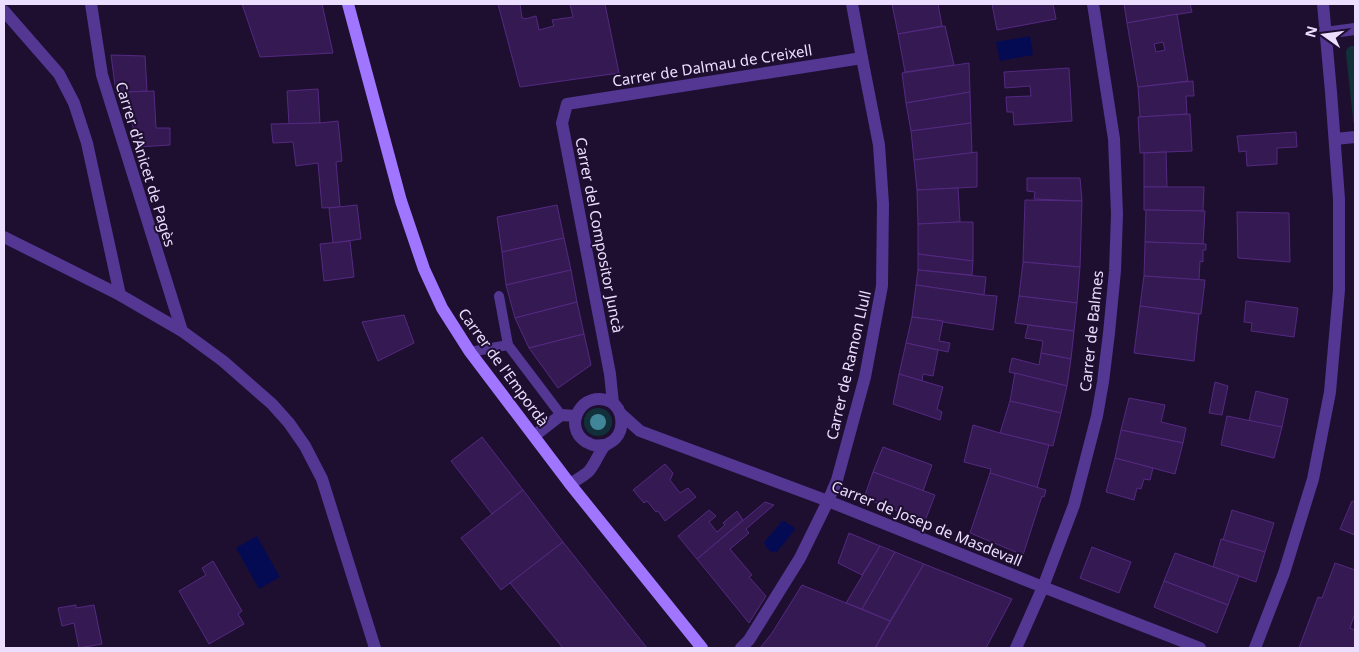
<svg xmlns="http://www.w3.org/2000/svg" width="1359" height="652" viewBox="0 0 1359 652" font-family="'Noto Sans',sans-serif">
  <rect width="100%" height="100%" fill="#1e0f30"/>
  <g fill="#12303a">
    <path d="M 1351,46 L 1355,46 L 1355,123 L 1353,123 L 1353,119 L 1346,54 C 1346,50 1347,48 1351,46 Z"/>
    <circle cx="598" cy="422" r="14"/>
  </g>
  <g fill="#050b53">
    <polygon points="1030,36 1033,55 1000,61 996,42"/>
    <polygon points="782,521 784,521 795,528 794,531 777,552 773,551 772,553 766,547 766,545 764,544 765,541"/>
    <polygon points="257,536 280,577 259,589 236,548"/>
  </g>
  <g fill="#351953" stroke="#542981" fill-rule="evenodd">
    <polygon points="242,4 322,4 333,53 260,57"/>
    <polygon points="498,4 520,4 522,18 524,18 525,19 536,16 539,30 554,26 552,20 573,17 570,4 605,4 619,73 520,87"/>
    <polygon points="892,4 938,4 942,26 898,34"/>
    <polygon points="992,4 1053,4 1056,19 997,30"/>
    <polygon points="1124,4 1190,4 1192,12 1127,23"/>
    <path d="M 1177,14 L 1188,81 L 1138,87 L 1127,23 ZM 1163,42 L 1165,50 L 1156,52 L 1154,44 Z"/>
    <polygon points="945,26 954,65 905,72 898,34"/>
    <polygon points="111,55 145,56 147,91 116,93"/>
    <polygon points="969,63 970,92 906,103 902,73"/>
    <polygon points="1069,68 1072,121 1014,125 1013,112 1007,112 1006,97 1031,96 1030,86 1005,88 1004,72"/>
    <polygon points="1193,81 1194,96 1186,96 1187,114 1140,117 1138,87"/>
    <polygon points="318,89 320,123 289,124 287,91"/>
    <polygon points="154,91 156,128 170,128 170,145 138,147 124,92"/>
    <polygon points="970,92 971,123 911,131 906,103"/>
    <polygon points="1190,114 1192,151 1140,153 1138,117"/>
    <polygon points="338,121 342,161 336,162 340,207 322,208 318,163 296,166 293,142 273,143 271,124 320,123"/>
    <polygon points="971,123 972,153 914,160 911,131"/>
    <polygon points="1296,132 1297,147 1277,148 1277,164 1247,166 1246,151 1239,152 1237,136"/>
    <polygon points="977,152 977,187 917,190 914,160"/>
    <polygon points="1166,152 1167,187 1144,187 1144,153"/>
    <polygon points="1027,178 1080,178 1082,201 1034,199 1035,192 1027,191"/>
    <polygon points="1144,187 1204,187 1203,211 1144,210"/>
    <polygon points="958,188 960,222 918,224 917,190"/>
    <polygon points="1025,200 1082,201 1080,267 1023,262"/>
    <polygon points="357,205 361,239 333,243 329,208"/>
    <polygon points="557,205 564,238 502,252 497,217"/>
    <polygon points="1146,210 1205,211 1203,244 1145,242"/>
    <polygon points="1237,212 1289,213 1290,262 1238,258"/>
    <polygon points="960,222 973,222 973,261 918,254 918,224"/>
    <polygon points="564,238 571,270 506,285 502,252"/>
    <polygon points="350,241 354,277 324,281 320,244"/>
    <polygon points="1145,242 1206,244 1206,250 1203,250 1203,262 1200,261 1199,280 1144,276"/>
    <polygon points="918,254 973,261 972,275 918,270"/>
    <polygon points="1023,262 1080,267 1077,303 1019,296"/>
    <polygon points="571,270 577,302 515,318 506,285"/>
    <polygon points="918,270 986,277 984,295 916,285"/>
    <polygon points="1144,276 1205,280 1201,314 1140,306"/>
    <polygon points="916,285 984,295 997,296 993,330 912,317"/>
    <polygon points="1019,296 1077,303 1074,331 1015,323"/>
    <polygon points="1246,301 1298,308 1294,337 1251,331 1252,323 1244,322"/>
    <polygon points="577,302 584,334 529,348 515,318"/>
    <polygon points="1140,306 1199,314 1194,361 1134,353"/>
    <polygon points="404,315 414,343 378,361 362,322"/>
    <polygon points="912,317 943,321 939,341 950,343 948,352 906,343"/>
    <polygon points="1028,325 1074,331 1071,359 1041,353 1043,341 1025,338"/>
    <polygon points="584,334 591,365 558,388 529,348"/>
    <polygon points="906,343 938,350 933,376 923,374 922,381 899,374"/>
    <polygon points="1041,353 1071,359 1067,386 1009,372 1012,358 1039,365"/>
    <polygon points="1015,373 1067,386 1061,413 1010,401"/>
    <polygon points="899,374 943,387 937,409 942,412 940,420 893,404"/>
    <polygon points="1215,382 1228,386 1222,415 1209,413"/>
    <polygon points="1256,391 1288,399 1282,427 1249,421"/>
    <polygon points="1129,398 1165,405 1161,422 1186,428 1183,443 1121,430"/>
    <polygon points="1010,401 1061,413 1053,446 1000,433"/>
    <polygon points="1227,416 1282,427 1274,458 1221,445"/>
    <polygon points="973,425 1000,433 1049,445 1037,488 990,473 991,469 964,462"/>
    <polygon points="1121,430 1183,443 1175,474 1115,458"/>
    <polygon points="482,437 523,490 492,514 451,461"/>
    <polygon points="883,447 932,465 923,491 873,472"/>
    <polygon points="1115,458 1153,468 1150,480 1144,479 1141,489 1137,488 1134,500 1106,492"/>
    <polygon points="665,464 673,473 670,480 680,493 688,488 696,497 665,521 658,511 656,512 647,501 644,503 633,490"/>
    <polygon points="873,472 935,495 925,521 864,498"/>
    <polygon points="990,473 1046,490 1044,497 1042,496 1023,555 970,533"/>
    <polygon points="523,490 563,542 501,590 461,538"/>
    <polygon points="1352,501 1355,502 1355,535 1340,529"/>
    <polygon points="765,502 774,505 746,529 749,533 730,549 752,575 749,577 766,596 749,623 697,559"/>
    <polygon points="709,510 716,516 709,522 717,532 725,525 723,523 737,511 743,520 697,559 678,536"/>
    <polygon points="1232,510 1274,523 1265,552 1223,540"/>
    <polygon points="849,533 880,546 862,575 838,563"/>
    <polygon points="1221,539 1265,552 1256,582 1213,567"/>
    <polygon points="563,542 647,648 563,648 510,583"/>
    <polygon points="880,546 895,552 862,609 846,603"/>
    <polygon points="1092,547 1131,562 1119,593 1080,578"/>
    <polygon points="895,552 924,564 890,621 862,609"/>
    <polygon points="1175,553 1239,576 1228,605 1164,581"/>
    <polygon points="213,561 242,611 238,614 244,624 209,644 179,591 206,575 202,568"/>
    <polygon points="1335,563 1355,570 1355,613 1350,628 1355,630 1355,648 1299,648 1318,597 1322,598"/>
    <polygon points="924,564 1012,599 986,648 875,648"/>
    <polygon points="1164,581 1228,605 1217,633 1154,607"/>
    <polygon points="802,585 890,621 875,648 760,648 772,633"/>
    <polygon points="76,605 76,608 94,605 102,644 79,648 74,623 62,626 58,608"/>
  </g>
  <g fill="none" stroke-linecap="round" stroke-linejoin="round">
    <g stroke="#543693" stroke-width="10">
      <polyline points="499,296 508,345"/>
      <polyline points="470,352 508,345 561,415"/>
    </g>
    <g stroke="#543693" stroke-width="12">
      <polyline points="91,4 102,75 182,331"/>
      <polyline points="4,11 59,74 74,103 87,143 120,295"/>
      <polyline points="1325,33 1355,29"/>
      <polyline points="1335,139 1355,137"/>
      <polyline points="4,237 120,295 182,331 223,361 272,404 289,423 305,446 322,479 375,648"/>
      <polyline points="613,403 610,374 562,123 567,104 862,58"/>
      <polyline points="621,414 640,431 828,501 1043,587 1200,648"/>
      <polyline points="534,436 561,415 576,416"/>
      <path d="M 570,484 C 576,480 584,476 589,471 C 595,464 598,455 603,448 C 606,443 612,443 615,439 C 625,429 623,409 611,402 C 583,388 561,426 586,442 C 587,442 591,445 593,445 C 596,446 601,445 604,445"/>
      <polyline points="741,648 749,640 800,558 828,501 837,480 865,377 882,286 883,204 879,145 862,58 852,4"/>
      <polyline points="1016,648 1043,587 1074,505 1097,416 1103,382 1109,333 1115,271 1117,214 1114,139 1093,4"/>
      <polyline points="1255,648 1284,573 1313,479 1330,392 1339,290 1339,199 1331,92 1323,4"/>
    </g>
    <polyline stroke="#a075ff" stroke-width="12" points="348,4 401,201 424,269 442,308 470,352 570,484 702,648"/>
  </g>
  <circle fill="#408698" cx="598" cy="422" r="8"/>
  <g text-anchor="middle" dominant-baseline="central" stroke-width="4" stroke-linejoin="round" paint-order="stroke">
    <g font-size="15" fill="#ebdeff" stroke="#1e0f30">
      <text transform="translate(712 65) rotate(-9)">Carrer de Dalmau de Creixell</text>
      <text transform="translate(146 164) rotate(73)">Carrer d'Anicet de Pagès</text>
      <text transform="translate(600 235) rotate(79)">Carrer del Compositor Juncà</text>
      <text transform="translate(1091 331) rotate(-84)">Carrer de Balmes</text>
      <text transform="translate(848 365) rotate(-77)">Carrer de Ramon Llull</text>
      <text transform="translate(504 367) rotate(54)">Carrer de l'Empordà</text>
      <text transform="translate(927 523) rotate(22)">Carrer de Josep de Masdevall</text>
    </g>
  </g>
  <rect width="1359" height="652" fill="none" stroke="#ebdeff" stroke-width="10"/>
  <g transform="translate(1324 35) rotate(284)" stroke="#1e0f30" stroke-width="4" paint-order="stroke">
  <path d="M0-4L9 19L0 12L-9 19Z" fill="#ebdeff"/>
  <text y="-8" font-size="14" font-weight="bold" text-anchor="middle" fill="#ebdeff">N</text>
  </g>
</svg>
